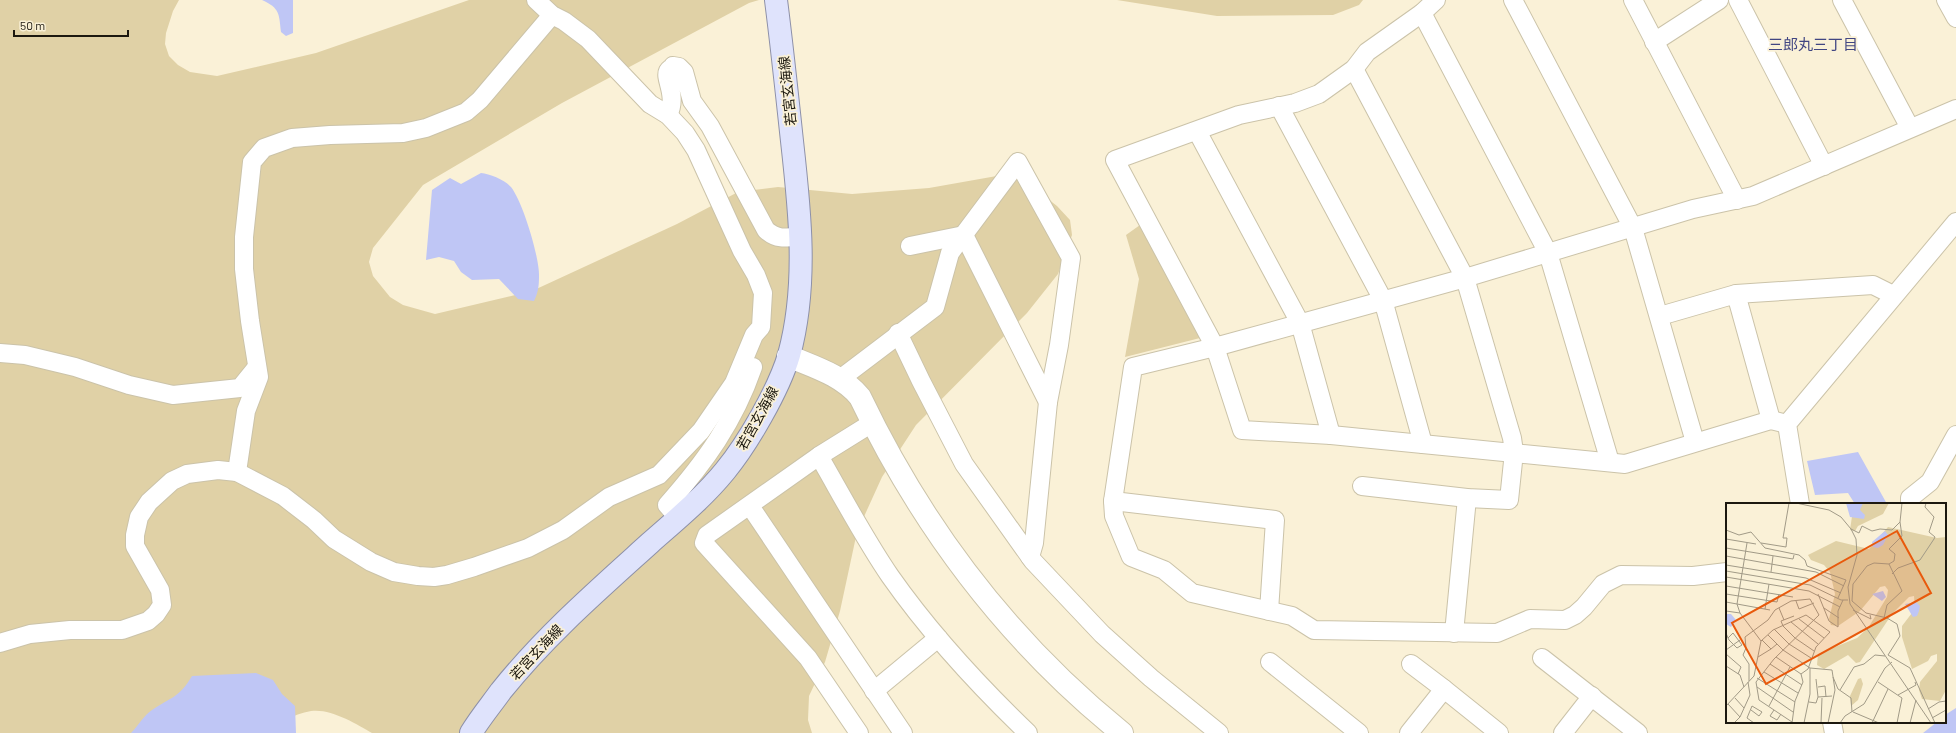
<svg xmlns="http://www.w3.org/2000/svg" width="1956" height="733" viewBox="0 0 1956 733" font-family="Barlow,'Noto Sans JP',sans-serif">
  <rect width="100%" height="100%" fill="#faf1d7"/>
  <g fill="#e0d1a6">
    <path d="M 0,0 L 179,0 L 173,11 L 166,33 L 165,44 L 169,56 L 178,65 L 190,72 L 217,76 L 316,53 L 469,0 L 759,0 L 749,3 L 562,103 L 423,185 L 373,248 L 369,262 L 373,276 L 390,297 L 403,305 L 435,314 L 532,291 L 677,224 L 738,192 L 778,187 L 852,194 L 929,188 L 1008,174 L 1029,184 L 1057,206 L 1070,220 L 1072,235 L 1058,274 L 1027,313 L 916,425 L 882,477 L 857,532 L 840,611 L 825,662 L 809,696 L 808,720 L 812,733 L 372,733 C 357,724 330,708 311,711 C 293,714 276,725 260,733 L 0,733 Z"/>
    <polygon points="1117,0 1363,0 1359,5 1333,15 1217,16"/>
    <polygon points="1140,225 1200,338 1125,357 1139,279 1126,235"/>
  </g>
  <g fill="#bfc6f5">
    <path d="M 262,0 L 293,0 L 293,33 L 286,36 L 281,32 C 279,14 280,8 262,0 Z"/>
    <path d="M 481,173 C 490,174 505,180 511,187 C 523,202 540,259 539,277 C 539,286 538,293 534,301 L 518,299 L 499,279 L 472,280 L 461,272 L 454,261 L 439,257 L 426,260 L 432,190 L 450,178 L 461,184 Z"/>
    <polygon points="1858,452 1887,504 1855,504 1848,493 1815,495 1807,461"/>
    <path d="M 256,673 L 273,680 L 282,694 L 295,706 L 296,733 L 131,733 C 138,726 144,715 152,710 C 171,697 179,698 192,676 Z"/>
    <polygon points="1956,708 1956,733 1923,733 1937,722 1945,722 1945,715"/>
  </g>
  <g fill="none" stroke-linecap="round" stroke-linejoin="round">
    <g stroke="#cbc3a9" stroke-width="20">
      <g id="minor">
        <polyline points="1436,0 1422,13 1367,52 1354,69 1319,94 1295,103 1239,115 1115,160 1215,347 1242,430 1331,435 1625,464 1771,420 1787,424"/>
        <polyline points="1513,0 1633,228 1695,442"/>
        <polyline points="1633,0 1737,200"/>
        <polyline points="1738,0 1824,166"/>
        <polyline points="1842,0 1910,128"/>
        <polyline points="1946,0 1956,18"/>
        <polyline points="1422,13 1548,253 1610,462"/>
        <polyline points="1654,42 1719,0"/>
        <polyline points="1354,69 1465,278 1512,438 1514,452 1509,500 1467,498 1362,486"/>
        <polyline points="1279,106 1383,300 1423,444"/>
        <path d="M 668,115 C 678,96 664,79 668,71 C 669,69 672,68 673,66 L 679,67 L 684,72 L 692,101 L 710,126 L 766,230 C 777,240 786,238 800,236"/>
        <polyline points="1197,131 1300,323 1331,435"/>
        <polyline points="964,235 1048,402"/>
        <polyline points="910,246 964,235"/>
        <polyline points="1736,294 1873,285 1893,295"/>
        <polyline points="1660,316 1736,294 1771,420"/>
        <polyline points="898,333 921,381 964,464 1033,561 1102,634 1151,678 1219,733"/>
        <polyline points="0,353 25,355 75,367 129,385 173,395 240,388 257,367"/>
        <polyline points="840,379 935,307 950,253 1018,162 1071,258 1059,345 1048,402 1034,543 1030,557"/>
        <path d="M 819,456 C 842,496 864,538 890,576 C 930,633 978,685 1028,733"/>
        <polyline points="237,472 246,411 259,377 250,321 244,269 244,237 252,162 264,148 292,138 330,135 403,133 426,128 466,112 480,100 552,15"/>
        <polyline points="1113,501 1275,520 1269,611"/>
        <polyline points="1800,504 1787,424 1956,222"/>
        <polyline points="1910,504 1910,498 1930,482 1956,435"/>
        <polyline points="750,506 903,733"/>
        <path d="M 678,518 L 667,505 C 705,462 734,422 753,367"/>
        <polyline points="1727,572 1693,576 1621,575 1603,584 1584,607 1575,615 1565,620 1530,619 1497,633 1314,630 1292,616 1192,593 1164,570 1131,557 1114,516 1113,501 1133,367 1215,347 1465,278 1693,209 1753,196 1956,109"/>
        <polyline points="1454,633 1467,498"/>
        <polyline points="0,643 30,634 70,630 122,630 148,621 156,614 162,605 160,590 135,546 135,535 139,517 149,502 172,481 187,474 218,470 237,472 283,496 314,520 334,539 371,562 394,572 418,576 434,577 447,575 474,567 528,548 563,530 609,497 659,475 701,431 734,383 754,335 761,327 763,293 756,275 742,251 696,150 685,133 668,115 650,104 588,39 564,21 552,15 536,0"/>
        <polyline points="1542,658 1638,733"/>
        <polyline points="1270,662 1359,733"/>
        <polyline points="1411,664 1444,689"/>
        <polyline points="874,691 938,638"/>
        <polyline points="1832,722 1834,733"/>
        <polyline points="859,733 808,658 704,543 707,535 819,456 872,423"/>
        <polyline points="1409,733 1444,689 1499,733"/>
        <polyline points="1563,733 1592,696"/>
      </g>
    </g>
    <g stroke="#cbc3a9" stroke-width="24">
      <path id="tertiary" d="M 788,356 C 814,367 842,375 860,397 C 923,529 1008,641 1122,733"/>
    </g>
    <g stroke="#8d90a8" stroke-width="24">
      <path id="primary" d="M 471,733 C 480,718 491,705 501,691 C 545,636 598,590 650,543 C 676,520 703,498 725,471 C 748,443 779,389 789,355 C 808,285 800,212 792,141 C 787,94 782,47 776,0"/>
    </g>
    <use href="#minor" stroke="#fff" stroke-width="18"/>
    <use href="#tertiary" stroke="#fff" stroke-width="22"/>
    <use href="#primary" stroke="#dfe3fc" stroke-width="22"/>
  </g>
  <g text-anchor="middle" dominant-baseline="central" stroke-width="3.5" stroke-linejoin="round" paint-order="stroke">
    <g font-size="14" fill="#1c180f" stroke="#faf1d7">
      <text transform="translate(787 91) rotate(-96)">若宮玄海線</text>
      <text transform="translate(757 418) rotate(-61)">若宮玄海線</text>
      <text transform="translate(536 652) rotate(-47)">若宮玄海線</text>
    </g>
    <g font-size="15" fill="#414682" stroke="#faf1d7">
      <text x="1813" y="44">三郎丸三丁目</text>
    </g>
  </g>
  <g transform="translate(1726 503)">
    <rect width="220" height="220" fill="#faf1d7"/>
    <path d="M 128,0 L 163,0 L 157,11 L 132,23 L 129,28 L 124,27 ZM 162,24 L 211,35 L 220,34 L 220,187 L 214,198 L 196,196 L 193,187 L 194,179 L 211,158 L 211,151 L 205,153 L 202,158 L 186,166 L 176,134 L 176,123 L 189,106 L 188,93 L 183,94 L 166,111 L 134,159 L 130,160 L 122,152 L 98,166 L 91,162 L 92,151 L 131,135 L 142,125 L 161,94 L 162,87 L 159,83 L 154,84 L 134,108 L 112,123 L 105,122 L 103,116 L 109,91 L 104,69 L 98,62 L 85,57 L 82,52 L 110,38 L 143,46 ZM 135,175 L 137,181 L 132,197 L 125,203 L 124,193 L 132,176 Z" fill="#e0d1a6"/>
    <path d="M 120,0 L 137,0 L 134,7 L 139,12 L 138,16 L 124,14 ZM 159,28 L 162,32 L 157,42 L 152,45 L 147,44 L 146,39 ZM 157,88 L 160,94 L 156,98 L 146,91 ZM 190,99 L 194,103 L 193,108 L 191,113 L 187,114 L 179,101 ZM 0,111 L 5,111 L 10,117 L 5,124 L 0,121 Z" fill="#bfc6f5"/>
    <path fill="none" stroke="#a19a87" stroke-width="1" d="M 70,0 L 103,7 L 115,14 L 125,26 L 130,36 L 131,52 L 122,84 L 124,101 L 205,220M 176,0 L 174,19 L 176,33 L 163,46 L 169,51 L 168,58 L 163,61 L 148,60 L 141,63 L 127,81 L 126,98 L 140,110 L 161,115 L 171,121 L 174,133 L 162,152 L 184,165 L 209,220M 125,26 L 133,30 L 136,23 L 146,28 L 154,26 L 166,27 L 174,19M 0,27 L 13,32 L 25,29 L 39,45 L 73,52 L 79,57 L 81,63 L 120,77 L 112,95M 0,36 L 30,41M 21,40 L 11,101 L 14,110 L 35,138M 35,40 L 60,44 L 61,35 L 57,35 L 63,0M 0,45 L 67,56 L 68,52M 0,53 L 90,69 L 118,83M 0,62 L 80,75 L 115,90M 0,68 L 84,82 L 115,97 L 122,97M 45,69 L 47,53M 166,71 L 172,65 L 194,57 L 208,36 L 209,34 L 203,29 L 208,14 L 199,4 L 200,0M 0,74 L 83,88 L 114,104M 0,83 L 67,94M 0,91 L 51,99 L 53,91M 92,91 L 103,118 L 112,124 L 112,108 L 117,97M 70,98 L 73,106 L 88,100M 0,99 L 44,107M 53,105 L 58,117M 98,105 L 113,115M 39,106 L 43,81M 127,107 L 145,116 L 144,112M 0,108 L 14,110M 68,113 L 55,118 L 57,123 L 69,135 L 88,148M 158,115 L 161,102 L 176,88 L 163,61M 73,116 L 98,135M 65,119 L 92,141M 48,126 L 63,141 L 85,155M 0,130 L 2,135 L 3,137 L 11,145 L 16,142 L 7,130 L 2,135M 42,132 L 57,147 L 84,165 L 106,167 L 109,187 L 102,220M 36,137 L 45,146 L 51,141M 0,147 L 14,137M 0,151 L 15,164 L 12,171M 32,154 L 45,146M 50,154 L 75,171 L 77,179 L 69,198 L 66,220M 44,161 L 76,182M 0,163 L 14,172 L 18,184M 38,169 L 72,190M 107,174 L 112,186 L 125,195 L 126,209M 31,175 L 69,199M 90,176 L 92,194M 23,178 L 23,161 L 17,152 L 20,145 L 19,134 L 42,117 L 49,107 L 65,98 L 84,96 L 93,112 L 48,156 L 30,179 L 33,197 L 66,219M 152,179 L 176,195 L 171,220M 31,184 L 67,209M 92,184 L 99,183 L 100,194M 114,187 L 128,164 L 138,161 L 149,152 L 159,153M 172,192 L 190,182 L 189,179M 9,195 L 18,205M 83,199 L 90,200 L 92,194 L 106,193M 2,201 L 14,214M 0,203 L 28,173 L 35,138 L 47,127 L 80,112 L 104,129 L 90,144 L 82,166 L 75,171M 43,203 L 64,164M 202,206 L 213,199 L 220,198M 25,207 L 33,213 L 36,209 L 26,203 L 21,215 L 28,220M 48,207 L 44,213 L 51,217 L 55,211M 127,209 L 153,220M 206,215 L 220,207M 8,220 L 14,214 L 24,192 L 22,179M 78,220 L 84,191 L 84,165M 95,220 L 96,195M 114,220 L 119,213 L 138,201 L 159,165 L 166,159M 146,220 L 162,186M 184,220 L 190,197"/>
    <path fill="#e8590c" fill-opacity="0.15" stroke="#e8590c" stroke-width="2" d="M 171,28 L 205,90 L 40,181 L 6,120 Z"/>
    <rect width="220" height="220" fill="none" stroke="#1c180f" stroke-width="2"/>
  </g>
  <path d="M14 30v6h114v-6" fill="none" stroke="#1c180f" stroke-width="2"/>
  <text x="20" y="30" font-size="12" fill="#1c180f" stroke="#faf1d7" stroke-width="3" paint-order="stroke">50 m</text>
</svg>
